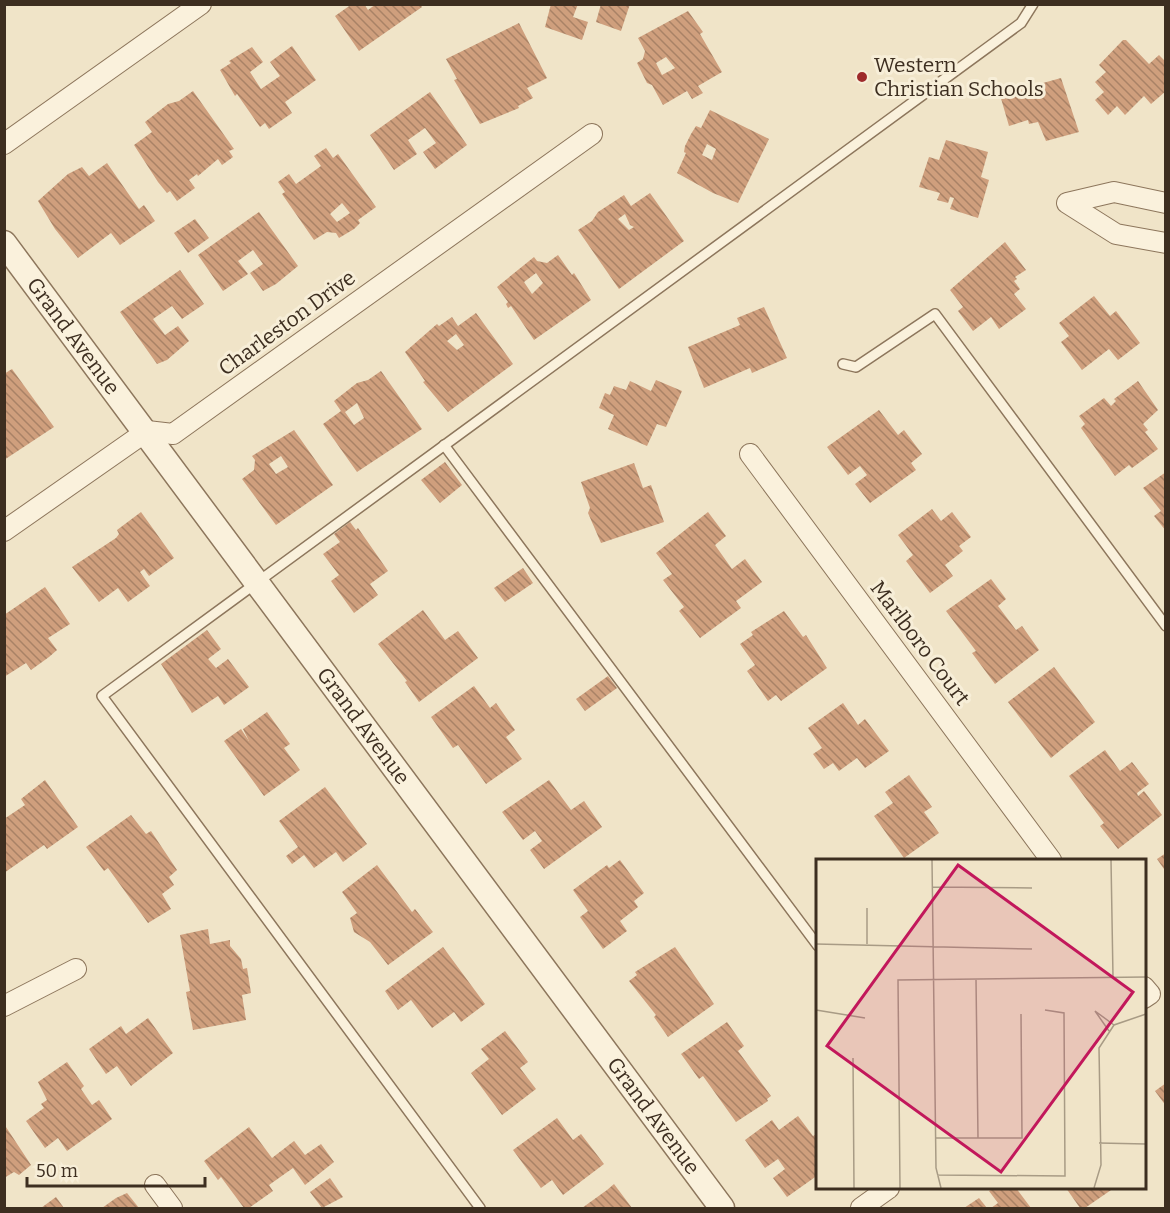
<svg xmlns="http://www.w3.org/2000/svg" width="1170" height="1213" viewBox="0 0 1170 1213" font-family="Bitter,serif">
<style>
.building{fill:url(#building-back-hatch);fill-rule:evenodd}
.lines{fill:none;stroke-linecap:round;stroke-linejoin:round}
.service-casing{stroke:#8d765c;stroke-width:12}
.minor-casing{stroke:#8d765c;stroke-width:22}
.tertiary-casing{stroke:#8d765c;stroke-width:27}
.service{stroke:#faf1dc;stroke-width:9}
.minor{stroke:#faf1dc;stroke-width:20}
.tertiary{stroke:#faf1dc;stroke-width:24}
.poi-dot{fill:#9e2a2b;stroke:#f7eed8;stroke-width:2}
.labels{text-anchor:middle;stroke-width:6;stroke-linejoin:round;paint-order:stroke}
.poi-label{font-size:21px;fill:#3d2e20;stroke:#f7eed8;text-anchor:start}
.street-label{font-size:21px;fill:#3d2e20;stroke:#f7eed8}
.inset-road{fill:none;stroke:#a89b85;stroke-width:1.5}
.view{fill:#c2185b;fill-opacity:0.15;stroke:#c2185b;stroke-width:3}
.inset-edge{fill:none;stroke:#3d2e20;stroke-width:3}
</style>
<defs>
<pattern id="building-back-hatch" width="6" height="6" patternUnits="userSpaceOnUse" patternTransform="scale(1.5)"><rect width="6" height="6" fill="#cf9f7d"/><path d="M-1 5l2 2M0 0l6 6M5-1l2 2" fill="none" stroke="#a98266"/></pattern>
</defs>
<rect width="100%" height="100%" fill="#f0e4c8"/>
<!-- building -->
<g class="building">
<polygon points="352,4 364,4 368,10 376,4 420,4 422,7 359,51 335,16"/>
<polygon points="551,4 578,4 573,17 588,22 582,40 545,27"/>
<polygon points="601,4 630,4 621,31 596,22"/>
<path d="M688,11l15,21 -3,2 22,38 -24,14 5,7 -11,6 -5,-8 -24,14 -11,-20 -5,-2 -10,-20 6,-4 2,-8 -7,-13zM666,57l9,11 -13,7 -6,-12z"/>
<polygon points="519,23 547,78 527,88 533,98 518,106 519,108 480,124 454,80 457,79 446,59"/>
<polygon points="1123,40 1126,40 1149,64 1159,55 1166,62 1166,91 1151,104 1144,96 1125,115 1117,106 1108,115 1095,100 1104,92 1095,82 1106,72 1099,65"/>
<polygon points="292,46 316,80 285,102 292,113 269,129 265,123 260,127 237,94 235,96 220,70 231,63 229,61 252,47 263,62 250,72 261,89 280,76 270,62"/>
<polygon points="1061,78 1079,132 1046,141 1038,122 1029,124 1028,120 1009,126 1000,95"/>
<polygon points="193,91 234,149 229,151 233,157 222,165 218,159 198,176 197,174 189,180 195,188 177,201 170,191 167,193 158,182 134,145 152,132 145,122 168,104 179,101"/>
<polygon points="430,92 467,145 435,169 423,152 436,143 425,128 408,140 417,154 394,170 370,135"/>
<path d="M710,110l59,29 -31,64 -25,-10 -36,-20 9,-20 -2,-1 1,-6 6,-12 5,-8 5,2zM707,144l9,5 -4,11 -10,-5z"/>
<polygon points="946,140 988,152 981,177 989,180 978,218 950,209 954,198 950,197 948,203 937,200 940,193 919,187 929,157 939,160"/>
<path d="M326,148l7,10 5,-4 38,53 -18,13 2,3 -6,6 -15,9 -3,-5 -9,-1 -13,8 -32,-46 3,-2 -7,-10 11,-8 7,10 25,-18 -7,-10zM342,203l8,10 -13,9 -7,-8z"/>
<polygon points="107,163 139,209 144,205 155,221 120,245 111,233 78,258 55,229 38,201 68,174 82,167 89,176"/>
<path d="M650,193l34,48 -65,48 -41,-59 14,-9 6,-9 26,-17 7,11zM625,214l5,11 4,2 -5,3 -11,-11z"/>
<polygon points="259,212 298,266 276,284 263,291 250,273 263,264 253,250 238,261 248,274 223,291 198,255"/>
<polygon points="195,219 209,238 188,253 174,233"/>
<polygon points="1005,242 1026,270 1015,277 1017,279 1014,281 1020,289 1014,294 1026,309 999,329 991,317 973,331 958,311 963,307 950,290"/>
<path d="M558,255l14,20 2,-2 17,27 -57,40 -23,-34 -3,2 -2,-4 2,-2 -11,-15 37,-30 3,4 10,2zM536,273l7,10 -11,11 -8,-12z"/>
<polygon points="180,270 204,304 182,319 172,306 153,319 165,335 178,326 189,341 167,360 157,364 120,312"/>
<polygon points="1094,296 1110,316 1116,311 1140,343 1118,360 1109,349 1082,370 1061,342 1069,336 1059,323"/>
<polygon points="764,307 787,358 752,373 750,368 704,388 688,347 740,325 737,318"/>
<path d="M476,313l37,51 -65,48 -25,-30 2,-1 -20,-29 32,-28 2,2 13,-9 6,9zM456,334l8,11 -7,5 -10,-9z"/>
<polygon points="12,369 54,427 4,460 4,374"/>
<path d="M381,371l41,58 -65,43 -34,-48 18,-13 -7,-10 23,-18 11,-3zM357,403l7,15 -10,7 -9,-13z"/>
<polygon points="656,380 682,391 666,427 657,424 647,446 608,429 614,415 599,408 605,393 610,395 614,386 626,390 630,381 651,391"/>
<polygon points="1138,381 1158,410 1143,424 1148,430 1145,432 1158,449 1132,468 1129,465 1115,476 1081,428 1085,424 1079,416 1104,398 1111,406 1116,401 1114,399"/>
<polygon points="879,410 898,435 904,430 922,454 911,463 916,470 870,503 855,484 867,475 860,466 848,475 827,447"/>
<path d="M294,430l39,55 -57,40 -34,-46 12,-9 1,-10 -3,-4zM281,456l7,11 -12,7 -7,-10z"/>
<polygon points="445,462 462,485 440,503 421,480"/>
<polygon points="634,463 643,488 651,485 664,522 601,543 588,513 590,508 581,482"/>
<polygon points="1166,472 1166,531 1154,516 1161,511 1143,488"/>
<polygon points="932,509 941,521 952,512 971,537 959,546 963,551 945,565 953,576 930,593 906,561 913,555 898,535"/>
<polygon points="141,512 174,558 149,576 144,569 140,572 150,586 128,602 118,588 99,602 72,567 116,538 119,534 117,530"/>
<polygon points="708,512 726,536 715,545 732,569 745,559 762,582 736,601 741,608 700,638 679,611 684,607 663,580 672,574 656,553"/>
<polygon points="350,522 356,530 358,528 388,571 370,584 378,595 354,613 331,581 339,575 323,554 340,542 334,534"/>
<polygon points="523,568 533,583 505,602 494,588"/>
<polygon points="991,579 1006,599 998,606 1016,630 1022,626 1039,650 995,684 972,653 976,651 946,611"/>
<polygon points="45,587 70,624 48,638 57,650 49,657 31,670 26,663 4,677 4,615"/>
<polygon points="423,610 445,640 458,631 478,658 419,702 405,682 407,681 378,644"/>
<polygon points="784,611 803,637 806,635 827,668 781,701 776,695 768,701 747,671 755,665 740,644 753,635 751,632"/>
<polygon points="207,630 221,649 208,659 216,668 228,659 249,687 224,705 218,696 192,713 161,664"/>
<polygon points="1054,667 1095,722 1051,758 1008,702"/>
<polygon points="608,676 617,688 585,711 576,699"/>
<polygon points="474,686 490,708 496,703 515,730 506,737 522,759 486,784 458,745 453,748 431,717"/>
<polygon points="843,703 858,725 865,719 889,751 865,768 857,758 839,771 833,763 824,769 813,754 822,748 808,728"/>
<polygon points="267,712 290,744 284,748 300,770 264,796 224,741 241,729 249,741 243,729"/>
<polygon points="1105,750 1120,771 1132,762 1149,784 1137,793 1138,796 1144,791 1162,815 1118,849 1100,826 1104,823 1069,776"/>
<polygon points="909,775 932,807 924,812 939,833 904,858 874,816 893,803 885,792"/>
<polygon points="45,780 78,827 47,849 44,845 4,873 4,819 25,805 21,799"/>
<polygon points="549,780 571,810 584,801 602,827 544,869 530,850 542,841 535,831 523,840 502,812"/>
<polygon points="325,787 367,844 343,862 336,852 314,868 304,855 292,864 286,856 298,847 279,821"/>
<polygon points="131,815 146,834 151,831 177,870 169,877 174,885 162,894 171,909 148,923 108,868 104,871 86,847"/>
<polygon points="1166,853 1166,872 1157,859"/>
<polygon points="620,860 644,893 634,901 638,907 620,921 627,931 603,949 580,917 588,911 573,890 607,865 609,868"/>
<polygon points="377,865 412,912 415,909 433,932 388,965 370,942 354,932 350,918 357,913 342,892"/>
<polygon points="208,929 210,944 230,940 230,946 241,959 243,969 247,968 251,993 242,995 246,1020 193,1030 186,992 190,991 180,935"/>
<polygon points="443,947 485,1004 461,1022 454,1012 432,1028 411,1000 398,1010 385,991"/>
<polygon points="675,947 714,1004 668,1037 654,1017 656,1015 629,981 637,975 635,972"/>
<polygon points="148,1018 173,1053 131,1086 117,1066 106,1074 89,1049 121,1026 126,1034"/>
<polygon points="727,1022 744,1046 738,1051 771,1096 767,1099 768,1101 736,1122 703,1076 699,1079 681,1054"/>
<polygon points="505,1031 528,1062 520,1068 536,1089 502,1115 471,1073 489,1059 481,1049"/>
<polygon points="67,1062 84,1086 81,1089 92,1105 99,1100 112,1119 67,1151 58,1138 45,1148 26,1121 44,1108 41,1104 47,1100 38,1082"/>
<polygon points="1166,1083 1166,1106 1155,1091"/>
<polygon points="798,1116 813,1136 818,1133 818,1175 787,1197 773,1178 785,1169 778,1159 765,1168 745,1140 772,1120 779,1130"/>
<polygon points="557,1118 573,1140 581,1134 604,1164 563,1195 552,1180 541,1188 513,1150"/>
<polygon points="4,1124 31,1165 19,1175 14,1172 4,1178"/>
<polygon points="249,1127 272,1158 294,1141 305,1155 321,1144 334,1162 305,1185 293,1168 269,1185 273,1191 249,1208 244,1208 221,1177 218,1180 204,1161"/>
<polygon points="330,1178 343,1197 322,1208 310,1192"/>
<polygon points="614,1184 632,1208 582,1208 607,1190"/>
<polygon points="994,1188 1016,1188 1031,1208 991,1208 998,1203 989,1191"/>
<polygon points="1066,1188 1114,1188 1085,1208 1080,1208"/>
<polygon points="127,1193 139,1208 102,1208 116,1198"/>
<polygon points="56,1197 64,1208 41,1208"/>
<polygon points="979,1198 987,1208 964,1208"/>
</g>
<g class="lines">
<!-- service casing -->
<g class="service-casing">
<g id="service">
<polyline points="843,364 856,367 935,314 1166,626"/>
<polyline points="444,445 818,946"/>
<polyline points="480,1208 102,696 1021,23 1033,4"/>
</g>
</g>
<!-- minor casing -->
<g class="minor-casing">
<g id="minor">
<polyline points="4,144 201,4"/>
<polyline points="1166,203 1114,192 1067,203 1116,234 1166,243"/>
<polyline points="750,454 1051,860"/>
<polyline points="4,531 147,431 173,434 592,134"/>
<polyline points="1144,987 1150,994 1144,998"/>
<polyline points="4,1006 76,969"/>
<polyline points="155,1185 172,1208"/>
<polyline points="861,1208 889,1188"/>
</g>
</g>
<!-- tertiary casing -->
<g class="tertiary-casing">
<g id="tertiary">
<path id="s1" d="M4,243l718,965"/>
</g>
</g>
<!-- service -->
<use href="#service" class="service"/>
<!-- minor -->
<use href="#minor" class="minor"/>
<!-- tertiary -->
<use href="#tertiary" class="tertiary"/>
</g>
<!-- markers -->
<circle class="poi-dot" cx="862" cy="77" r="6"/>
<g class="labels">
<!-- poi labels -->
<g class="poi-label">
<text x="874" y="72">Western<tspan x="874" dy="24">Christian Schools</tspan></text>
</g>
<!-- street labels -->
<g class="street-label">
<text transform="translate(287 323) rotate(-36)" y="7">Charleston Drive</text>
<text dy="7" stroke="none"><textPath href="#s1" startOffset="116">Grand Avenue</textPath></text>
<text transform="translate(920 643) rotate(53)" y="7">Marlboro Court</text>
<text dy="7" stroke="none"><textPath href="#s1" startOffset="602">Grand Avenue</textPath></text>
<text dy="7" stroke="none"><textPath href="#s1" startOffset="1088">Grand Avenue</textPath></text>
</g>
</g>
<!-- overview -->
<g transform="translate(816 859)">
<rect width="330" height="330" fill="#f0e4c8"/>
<path class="inset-road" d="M116,1l4,308 5,20M295,1l2,117M116,28l100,1M51,49v36M0,85l216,5M160,120l2,159M0,151l49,8M293,172l-14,-20 19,14M37,199l1,130M119,279h87l-1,-124M283,284l47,1M121,316l128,1 -1,-163 -19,-3M84,329l-2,-208 248,-3M278,329l7,-23 -2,-117 15,-23 32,-11"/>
<path class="view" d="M142,6l175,127 -132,180 -174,-126z"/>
<rect width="330" height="330" class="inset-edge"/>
</g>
<!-- border -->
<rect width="1170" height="1213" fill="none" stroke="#3d2e20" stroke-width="12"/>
<!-- scale -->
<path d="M27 1177v9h178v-9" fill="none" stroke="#3d2e20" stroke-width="3"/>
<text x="36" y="1177" font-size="18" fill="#3d2e20" stroke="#f7eed8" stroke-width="4.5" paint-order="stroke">50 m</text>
</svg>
